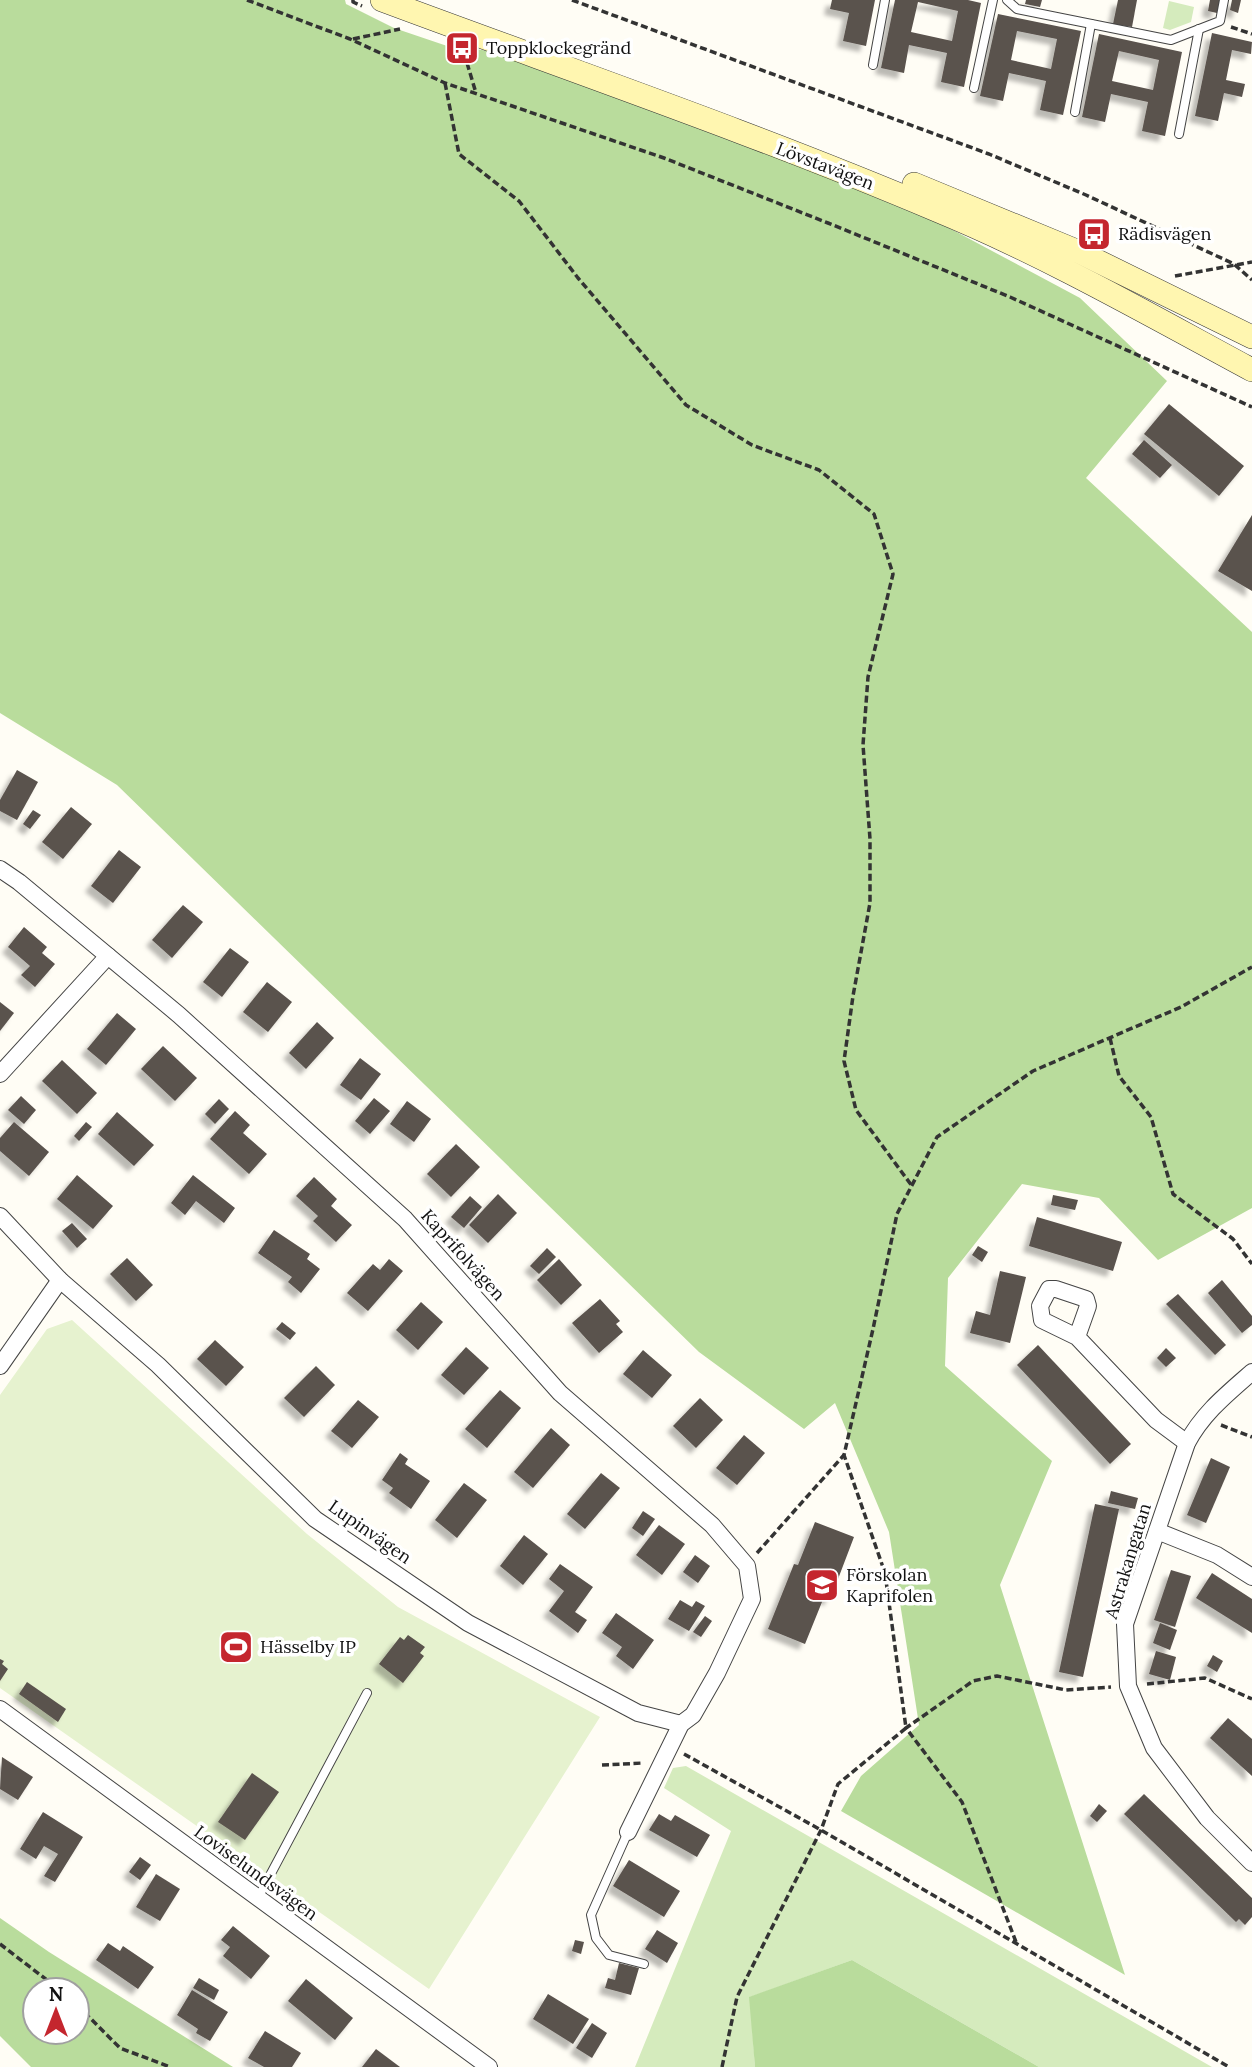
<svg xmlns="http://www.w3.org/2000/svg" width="1252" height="2067" viewBox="0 0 1252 2067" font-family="Lora,serif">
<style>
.green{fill:#d5ebbd}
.forest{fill:#b9dc9c;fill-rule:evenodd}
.pitch{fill:#e6f2cf}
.building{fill:#5a524d;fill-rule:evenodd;filter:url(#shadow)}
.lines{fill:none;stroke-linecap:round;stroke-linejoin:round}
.lane-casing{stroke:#444;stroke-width:10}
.street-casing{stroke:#444;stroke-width:18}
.secondary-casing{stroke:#333;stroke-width:24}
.path{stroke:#333;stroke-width:3.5;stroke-dasharray:7 3.5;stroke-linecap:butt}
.lane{stroke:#fff;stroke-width:8}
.street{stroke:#fff;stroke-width:16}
.secondary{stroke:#fff6b0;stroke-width:23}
.labels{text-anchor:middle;stroke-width:7;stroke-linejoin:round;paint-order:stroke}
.poi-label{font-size:18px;fill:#111;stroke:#fff;text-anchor:start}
.street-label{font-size:18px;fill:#111;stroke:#fff}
</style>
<defs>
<filter id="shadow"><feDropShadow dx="-6" dy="6" stdDeviation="2" flood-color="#0004"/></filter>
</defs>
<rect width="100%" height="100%" fill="#fffdf5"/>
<!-- green -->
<g class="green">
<polygon points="1169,1 1194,7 1191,22 1170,30 1163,28"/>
<polygon points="686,1766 1212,2067 1039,2067 852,1960 750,1997 755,2067 635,2067 731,1831 664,1788 673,1768"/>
</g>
<!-- forest -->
<g class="forest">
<polygon points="0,0 345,0 346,4 394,28 456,49 469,48 495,52 742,141 936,221 1080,298 1167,381 1086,478 1252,632 1252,1208 1158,1260 1099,1198 1022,1184 948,1278 945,1366 1052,1461 1000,1585 1125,1975 841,1811 861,1776 919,1725 889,1532 835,1403 804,1429 699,1352 117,785 0,713"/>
<path d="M0,1918l49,34 184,115h-202l-31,-31zM35,1990h42v42h-42z"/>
<polygon points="852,1960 1039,2067 755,2067 749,1997"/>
</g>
<!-- pitch -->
<polygon class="pitch" points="72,1320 307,1534 398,1607 600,1717 429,1989 0,1688 0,1395 47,1329"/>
<!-- building -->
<g class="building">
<polygon points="832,0 875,0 866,46 843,41 849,13 830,9"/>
<path d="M895,0h73l13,3 -17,84 -23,-5 6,-29 -38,-8 -5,28 -23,-5zM918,2l40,9 -6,30 -41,-9z"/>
<polygon points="1026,0 1042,0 1040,7 1025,4"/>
<polygon points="1118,0 1137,0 1132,27 1113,24"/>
<polygon points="1210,0 1220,0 1217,13 1208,11"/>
<polygon points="1232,0 1241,0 1238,13 1230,10"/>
<path d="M998,14l83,17 -18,84 -23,-5 6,-29 -37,-8 -6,28 -23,-5zM1017,31l40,8 -6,30 -40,-9z"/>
<polygon points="1212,33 1252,42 1251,54 1232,50 1226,80 1245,84 1242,97 1224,93 1218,121 1195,116"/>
<path d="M1099,34l83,18 -17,84 -23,-5 6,-29 -37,-8 -6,28 -23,-5zM1119,51l40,9 -6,30 -41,-9z"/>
<polygon points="1169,404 1244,466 1219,496 1144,434"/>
<polygon points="1144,440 1172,465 1160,478 1132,454"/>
<polygon points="1252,515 1252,591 1218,571"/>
<polygon points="17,770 38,782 17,820 0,811 0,800"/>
<polygon points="71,807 92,824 63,859 42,842"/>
<polygon points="33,810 41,815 30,829 23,824"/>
<polygon points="119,850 141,867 113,903 91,886"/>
<polygon points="183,905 203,922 172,958 152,940"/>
<polygon points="24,927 47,947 42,953 55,964 35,987 21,975 30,966 8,947"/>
<polygon points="230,948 249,962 222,997 203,982"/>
<polygon points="267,982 292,1002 268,1032 243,1012"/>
<polygon points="0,1002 14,1013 0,1031"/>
<polygon points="117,1013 136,1029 106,1065 87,1049"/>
<polygon points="317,1022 334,1038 306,1069 289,1053"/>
<polygon points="163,1046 197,1078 175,1101 141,1069"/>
<polygon points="360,1058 381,1074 361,1100 340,1085"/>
<polygon points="62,1060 97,1093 77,1114 42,1081"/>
<polygon points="21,1096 36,1110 24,1124 8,1110"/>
<polygon points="374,1098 390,1111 370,1134 355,1121"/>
<polygon points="219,1099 229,1109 215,1124 205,1114"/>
<polygon points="407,1101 431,1119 414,1142 390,1124"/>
<polygon points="235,1111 250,1125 243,1133 267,1154 249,1174 210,1139"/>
<polygon points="117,1112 154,1145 134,1166 98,1134"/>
<polygon points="14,1122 49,1152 29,1176 0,1151 0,1138"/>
<polygon points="86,1122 92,1127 79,1141 74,1136"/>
<polygon points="456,1144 480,1167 451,1197 427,1174"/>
<polygon points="77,1175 113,1206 93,1229 57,1199"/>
<polygon points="193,1175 235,1208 224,1223 196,1201 185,1215 171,1203"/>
<polygon points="314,1177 337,1199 331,1206 352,1225 336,1242 313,1221 318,1216 296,1196"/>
<polygon points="498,1194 517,1213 488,1243 469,1225"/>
<polygon points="1053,1195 1078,1200 1075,1210 1051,1205"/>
<polygon points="470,1196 482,1207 464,1228 451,1217"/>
<polygon points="1037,1217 1122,1242 1113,1271 1029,1246"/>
<polygon points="72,1223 87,1239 77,1248 62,1231"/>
<polygon points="274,1230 310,1254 307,1259 320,1269 301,1293 288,1282 292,1277 258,1253"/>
<polygon points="978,1246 988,1252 982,1262 972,1255"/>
<polygon points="547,1248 556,1257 539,1274 530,1266"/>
<polygon points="127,1258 153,1285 136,1301 110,1274"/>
<polygon points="389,1259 403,1271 368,1311 347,1293 373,1264 380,1270"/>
<polygon points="559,1259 582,1285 561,1305 537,1280"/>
<polygon points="1000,1271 1026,1277 1010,1343 970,1333 976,1311 990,1315"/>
<polygon points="1222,1280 1252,1316 1252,1325 1242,1333 1208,1293"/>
<polygon points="1178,1294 1226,1345 1215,1355 1166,1304"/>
<polygon points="600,1299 620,1321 616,1324 623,1332 599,1353 572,1323"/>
<polygon points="421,1302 443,1322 418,1350 396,1330"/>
<polygon points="282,1322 296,1333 290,1340 276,1329"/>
<polygon points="215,1340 244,1367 226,1386 197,1359"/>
<polygon points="1038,1345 1131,1444 1110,1464 1017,1365"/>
<polygon points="466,1347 489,1368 464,1395 441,1375"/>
<polygon points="1166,1348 1176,1358 1166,1367 1157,1358"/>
<polygon points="643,1350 672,1375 652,1398 623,1374"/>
<polygon points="316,1366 335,1385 304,1417 284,1398"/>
<polygon points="500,1390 521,1408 487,1448 465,1429"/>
<polygon points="700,1398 723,1420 696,1448 673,1426"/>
<polygon points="358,1400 379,1417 352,1448 331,1431"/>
<polygon points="551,1428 570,1445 533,1488 514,1472"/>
<polygon points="744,1435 765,1453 737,1485 716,1468"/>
<polygon points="400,1453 408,1459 405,1464 430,1481 411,1509 389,1493 393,1488 382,1480"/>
<polygon points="1211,1458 1230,1467 1206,1523 1187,1515"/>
<polygon points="601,1473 620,1488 585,1529 567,1514"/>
<polygon points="464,1483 487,1500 457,1538 435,1520"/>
<polygon points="1111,1491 1138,1498 1135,1509 1108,1503"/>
<polygon points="1095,1504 1119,1509 1083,1677 1059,1672"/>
<polygon points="643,1511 655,1519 643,1536 632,1528"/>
<polygon points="815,1522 854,1537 830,1600 824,1597 805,1644 768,1629 794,1564 798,1565"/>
<polygon points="659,1525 685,1544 662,1575 636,1555"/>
<polygon points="524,1535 548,1554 523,1585 500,1566"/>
<polygon points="695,1555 710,1566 698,1583 683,1572"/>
<polygon points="560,1564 593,1587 575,1612 587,1620 578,1633 549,1611 564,1591 549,1579"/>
<polygon points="1171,1570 1191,1576 1175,1627 1154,1620"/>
<polygon points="1212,1573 1252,1599 1252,1633 1196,1598"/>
<polygon points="680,1600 692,1607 696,1601 705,1606 689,1631 668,1619"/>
<polygon points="616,1613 654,1640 633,1669 616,1656 622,1647 602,1633"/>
<polygon points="705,1616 712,1621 701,1637 693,1632"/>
<polygon points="1160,1623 1177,1630 1170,1650 1153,1643"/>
<polygon points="408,1635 425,1647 420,1653 424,1656 403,1683 379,1664 400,1637 404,1640"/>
<polygon points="1156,1651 1176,1657 1170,1680 1149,1674"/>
<polygon points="1213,1655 1223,1661 1217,1672 1207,1666"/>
<polygon points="0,1659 4,1661 2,1664 8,1669 0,1681"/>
<polygon points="27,1682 66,1709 58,1722 19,1694"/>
<polygon points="1228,1718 1252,1739 1252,1776 1210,1738"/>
<polygon points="2,1757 33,1777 18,1800 0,1789"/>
<polygon points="252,1773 279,1792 245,1840 218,1822"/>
<polygon points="1144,1794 1252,1898 1252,1917 1245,1925 1239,1919 1236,1922 1124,1814"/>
<polygon points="1099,1804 1107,1811 1097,1822 1090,1816"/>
<polygon points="43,1812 83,1837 55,1882 44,1876 58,1854 44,1846 36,1859 20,1849"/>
<polygon points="659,1814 671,1821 675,1815 710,1835 697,1857 649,1830"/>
<polygon points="140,1857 151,1865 140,1880 129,1872"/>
<polygon points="629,1860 680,1891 664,1917 613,1886"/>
<polygon points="156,1874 180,1889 160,1921 136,1907"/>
<polygon points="233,1926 270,1956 251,1979 223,1956 230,1947 221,1940"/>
<polygon points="657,1930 678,1943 667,1963 645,1949"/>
<polygon points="575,1940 584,1942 581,1954 572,1951"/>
<polygon points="108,1943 120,1951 123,1946 154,1967 138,1989 96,1960"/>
<polygon points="619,1963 639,1968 631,1995 605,1988 608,1978 615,1980"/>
<polygon points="199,1978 219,1990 214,2000 193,1988"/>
<polygon points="306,1979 353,2018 335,2040 288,2001"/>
<polygon points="192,1990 228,2012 210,2041 196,2033 198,2029 177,2015"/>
<polygon points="548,1994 589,2019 573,2044 533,2019"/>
<polygon points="592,2023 607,2033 592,2058 576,2048"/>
<polygon points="265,2031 301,2053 292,2067 264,2067 248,2058"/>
<polygon points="376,2049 400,2067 362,2067"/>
</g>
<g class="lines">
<!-- lane casing -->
<g class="lane-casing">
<g id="lane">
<polyline points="1007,0 1017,9 1171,40 1220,21 1224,0"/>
<polyline points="873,65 885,0"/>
<polyline points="974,88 993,0"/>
<polyline points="1075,112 1091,24"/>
<polyline points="1179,134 1199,29"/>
<polyline points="628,1832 591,1915 596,1938 609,1955 644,1964"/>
<polyline points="258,1898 367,1693"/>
</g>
</g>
<!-- street casing -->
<g class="street-casing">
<g id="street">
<polyline points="0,869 19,882 179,1015 405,1219 560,1393 712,1525 747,1566 752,1599 717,1673 693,1715 681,1724 628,1832"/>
<polyline points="0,1074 108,956"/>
<polyline points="0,1216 60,1280 158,1365 315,1519 468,1623 638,1713 681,1724"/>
<polyline points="1077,1337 1088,1306 1086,1299 1056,1289 1049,1289 1040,1306 1042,1320 1077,1337 1156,1420 1187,1443"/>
<polyline points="0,1366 60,1280"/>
<path d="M1252,1372c-25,22 -49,41 -65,71l-62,181 3,62 26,62 53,70 45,45"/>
<polyline points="1157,1531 1217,1555 1252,1577"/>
<polyline points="0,1709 489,2067"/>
</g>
</g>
<!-- secondary casing -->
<g class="secondary-casing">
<g id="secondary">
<path d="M382,0c185,69 372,133 554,210 109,45 212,104 316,160"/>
<polyline points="914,184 1079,252 1252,337"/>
</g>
</g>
<!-- path -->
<g class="path">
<polyline points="247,0 350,39 445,83 664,158 828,223 1010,297 1252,407"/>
<polyline points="353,0 353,2 362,6"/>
<polyline points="572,0 989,154 1086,195 1234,264 1252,280"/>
<polyline points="1231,27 1252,34"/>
<polyline points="353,39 400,29"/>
<polyline points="464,53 476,93"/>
<polyline points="445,83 459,154 519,201 578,278 686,405 752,445 819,470 874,514 893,574 868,677 863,745 870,839 870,903 853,996 844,1061 856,1110 912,1186"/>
<polyline points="1175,276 1252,262"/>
<polyline points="1110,1038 1119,1076 1151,1117 1173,1194 1233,1239 1252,1264"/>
<polyline points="1221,1425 1252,1437"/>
<polyline points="757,1553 844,1455"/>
<polyline points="1147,1684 1205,1678 1252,1699"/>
<polyline points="684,1754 821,1830 1229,2067"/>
<polyline points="602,1765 643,1763"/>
<polyline points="1016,1942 962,1802 906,1728 973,1681 997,1676 1066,1690 1111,1687"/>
<polyline points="0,1944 60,1990"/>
<polyline points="77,2005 120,2048 170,2067"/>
<polyline points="722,2067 737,1997 821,1830 838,1784 906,1728 885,1573 844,1455 873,1329 897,1214 937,1137 1033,1071 1181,1007 1252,967"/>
</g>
<!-- lane -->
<use href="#lane" class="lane"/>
<!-- street -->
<use href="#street" class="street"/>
<!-- secondary -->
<use href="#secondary" class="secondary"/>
</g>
<!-- icons -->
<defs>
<g id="bus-square" transform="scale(1.75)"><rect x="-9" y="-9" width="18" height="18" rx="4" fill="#c4262e" stroke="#fff"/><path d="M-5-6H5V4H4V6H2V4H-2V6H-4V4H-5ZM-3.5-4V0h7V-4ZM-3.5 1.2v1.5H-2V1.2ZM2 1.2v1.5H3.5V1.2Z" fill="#fff"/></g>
<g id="school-square" transform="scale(1.75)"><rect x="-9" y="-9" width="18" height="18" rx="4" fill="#c4262e" stroke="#fff"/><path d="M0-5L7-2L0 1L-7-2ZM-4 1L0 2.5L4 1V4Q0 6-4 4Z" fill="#fff"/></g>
<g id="stadium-square" transform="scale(1.75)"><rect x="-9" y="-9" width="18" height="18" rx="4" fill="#c4262e" stroke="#fff"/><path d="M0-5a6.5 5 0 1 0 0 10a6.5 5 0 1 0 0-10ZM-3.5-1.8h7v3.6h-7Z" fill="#fff"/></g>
</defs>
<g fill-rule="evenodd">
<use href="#bus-square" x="462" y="48"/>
<use href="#bus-square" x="1094" y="234"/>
<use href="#school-square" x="822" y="1585"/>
<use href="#stadium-square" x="236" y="1647"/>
</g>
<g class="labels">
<!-- poi labels -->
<g class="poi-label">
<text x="486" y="54">Toppklockegränd</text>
<text x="1118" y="240">Rädisvägen</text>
<text x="846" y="1581">Förskolan<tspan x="846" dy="21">Kaprifolen</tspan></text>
<text x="260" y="1653">Hässelby IP</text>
</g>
<!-- street labels -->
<g class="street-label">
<text transform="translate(825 166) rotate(21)" y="6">Lövstavägen</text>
<text transform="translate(463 1255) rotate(48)" y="6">Kaprifolvägen</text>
<text transform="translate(370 1532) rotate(35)" y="6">Lupinvägen</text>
<text transform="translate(1128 1561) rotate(-73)" y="6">Astrakangatan</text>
<text transform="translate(256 1873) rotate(36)" y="6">Loviselundsvägen</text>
</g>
</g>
<!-- north arrow -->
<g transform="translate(56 2011)"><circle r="33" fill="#ffffff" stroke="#a0a0a0" stroke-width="2"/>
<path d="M0-5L12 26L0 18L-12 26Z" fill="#c4262e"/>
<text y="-10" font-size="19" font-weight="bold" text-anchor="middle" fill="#111111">N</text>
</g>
</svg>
